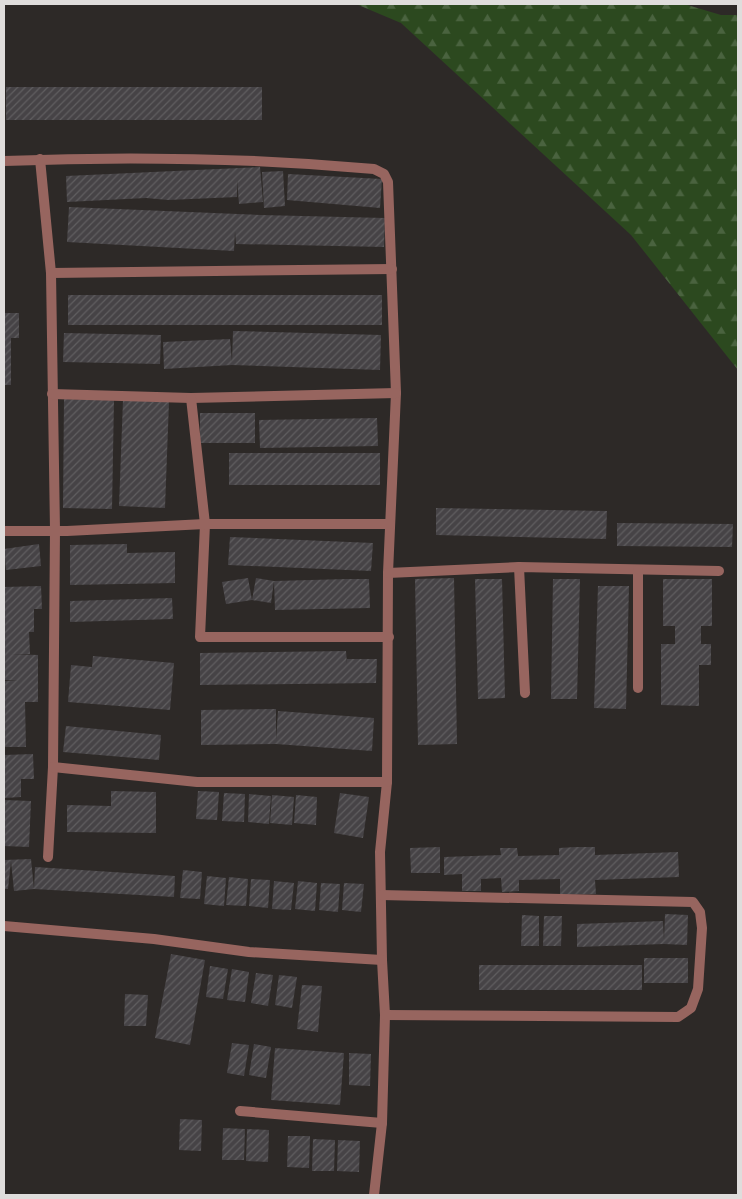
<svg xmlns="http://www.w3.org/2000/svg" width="742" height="1199" viewBox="0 0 742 1199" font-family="Ubuntu,sans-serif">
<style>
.forest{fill:url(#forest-firs)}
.building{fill:url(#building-hatch)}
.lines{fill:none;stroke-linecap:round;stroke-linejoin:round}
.minor{stroke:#97655f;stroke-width:10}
</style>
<defs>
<pattern id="forest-firs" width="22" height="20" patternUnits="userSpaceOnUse" patternTransform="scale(1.25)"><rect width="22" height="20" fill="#2c491f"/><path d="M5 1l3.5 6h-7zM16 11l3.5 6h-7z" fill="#4a633f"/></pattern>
<pattern id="building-hatch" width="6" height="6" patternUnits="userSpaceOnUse" patternTransform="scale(1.25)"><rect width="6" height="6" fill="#464346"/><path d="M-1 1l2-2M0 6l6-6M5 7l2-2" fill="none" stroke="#605e60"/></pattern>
</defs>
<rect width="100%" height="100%" fill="#2d2927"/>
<!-- forest -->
<polygon class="forest" points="356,4 684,4 721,15 738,15 738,370 631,235 401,23"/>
<!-- building -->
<g class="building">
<rect x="6" y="87" width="256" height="33"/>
<polygon points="260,167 263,202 239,204 237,180 237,197 168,200 146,198 67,202 66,176"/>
<polygon points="283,171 285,206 264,208 262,172"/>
<polygon points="288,174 382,179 380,208 287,200"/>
<polygon points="69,207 261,215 385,218 384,247 236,244 235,231 234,251 67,242"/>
<rect x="68" y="295" width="314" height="30"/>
<polygon points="4,313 19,313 19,338 11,338 11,385 4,385"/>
<polygon points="233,331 381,335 380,370 232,365 164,369 163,342 230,339 232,362"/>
<polygon points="64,333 161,335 160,364 63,362"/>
<polygon points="64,399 114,400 112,509 63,508"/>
<polygon points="123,400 169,402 165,508 119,506"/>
<rect x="200" y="413" width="55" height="30"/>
<polygon points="377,418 378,446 260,448 259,420"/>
<rect x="229" y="453" width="151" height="32"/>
<polygon points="436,508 607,511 606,539 436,535"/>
<polygon points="617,523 733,524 732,547 617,546"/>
<polygon points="230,537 373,543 371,571 228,565"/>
<polygon points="39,544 41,566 6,570 4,549"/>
<polygon points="127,544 127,553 175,552 175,583 70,585 70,545"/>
<polygon points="248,578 252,600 226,604 222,582"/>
<polygon points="256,578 274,581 271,603 252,600"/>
<polygon points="454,578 457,744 418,745 415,579"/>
<polygon points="347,579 369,579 370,608 275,610 274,581"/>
<polygon points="475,579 502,579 505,698 478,699"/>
<polygon points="553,579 580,579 577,699 551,699"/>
<polygon points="663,579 712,579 712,626 701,626 701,644 711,644 711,665 699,665 699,706 661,705 661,644 675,644 675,626 663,626"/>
<polygon points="41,586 42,609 34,609 34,632 29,632 30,654 11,654 38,655 38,702 25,702 26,747 4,747 4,681 18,680 4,680 4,587"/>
<polygon points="598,586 629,586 626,709 594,708"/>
<polygon points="172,598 173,619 70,622 70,601"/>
<polygon points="346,651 347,664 347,659 377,659 376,683 200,685 200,653"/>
<polygon points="93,656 174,663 170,710 68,702 71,665 92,667"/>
<polygon points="276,709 276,740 278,711 374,718 372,751 276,744 201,745 201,710"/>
<polygon points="66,726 161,735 159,760 63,752"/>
<polygon points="33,754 34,779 21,779 21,797 4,798 4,755"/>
<polygon points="111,791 156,792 156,833 67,832 67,805 111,806"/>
<polygon points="198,791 219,792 217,820 196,819"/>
<polygon points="224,793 245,794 244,822 222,821"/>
<polygon points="340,793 369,797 363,838 334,833"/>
<polygon points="249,794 271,796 269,824 248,822"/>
<polygon points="272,795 294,797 292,825 270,823"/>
<polygon points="296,795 317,797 316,825 294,823"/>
<polygon points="4,800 31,801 29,847 4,846"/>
<polygon points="440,847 440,873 411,873 410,848"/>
<polygon points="576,847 595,847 595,855 678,852 679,877 595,880 596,894 560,895 560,879 519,880 519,891 502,892 501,878 481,879 481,891 462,891 462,874 444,875 444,857 501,855 500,848 517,848 518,856 559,855 559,848"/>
<polygon points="31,859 34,889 35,867 175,876 174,897 34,889 14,891 11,861 8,889 4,889 4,860"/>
<polygon points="183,870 202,872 200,899 180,898"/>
<polygon points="207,876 226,878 224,906 204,904"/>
<polygon points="229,877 248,879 246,906 226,905"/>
<polygon points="251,879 270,880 268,908 249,906"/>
<polygon points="274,881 294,883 291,910 272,909"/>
<polygon points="298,881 317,883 315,911 295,909"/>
<polygon points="321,883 340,884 338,912 319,910"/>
<polygon points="344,883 364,884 361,912 342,910"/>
<polygon points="665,914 688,915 687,945 664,944 577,947 577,924 663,921 664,940"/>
<polygon points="522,915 539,916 539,946 521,946"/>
<polygon points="544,916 562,916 561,946 543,946"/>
<polygon points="171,954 205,960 190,1045 155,1038"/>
<rect x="644" y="958" width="44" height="25"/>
<rect x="479" y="965" width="163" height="25"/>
<polygon points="210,966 228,969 223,999 206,997"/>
<polygon points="232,969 249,972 245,1002 227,1000"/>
<polygon points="256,973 273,975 268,1006 251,1003"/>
<polygon points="279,975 297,977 292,1008 275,1005"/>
<polygon points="302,985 322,986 318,1032 297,1029"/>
<polygon points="125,994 148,995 146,1026 124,1026"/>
<polygon points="232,1043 249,1045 244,1076 227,1073"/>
<polygon points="254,1044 271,1047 266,1078 249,1075"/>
<polygon points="275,1048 344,1053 340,1105 271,1100"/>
<polygon points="349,1053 371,1054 370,1086 349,1085"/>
<polygon points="180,1119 202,1120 201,1151 179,1150"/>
<polygon points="223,1128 245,1129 244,1160 222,1160"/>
<polygon points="247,1129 269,1130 268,1162 246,1161"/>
<polygon points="288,1136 310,1136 309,1168 287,1167"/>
<polygon points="313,1139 335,1140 334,1171 312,1171"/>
<polygon points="338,1140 360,1141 359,1172 337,1171"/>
</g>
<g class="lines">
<!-- minor -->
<g class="minor">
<polyline points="40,159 51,273 55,530 53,767 48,857"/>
<path d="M4,161c123,-5 248,-3 370,8l10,5 4,8 8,211 -8,180 -1,209 -7,70 2,108 3,55 -3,108 -8,72"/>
<polyline points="51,273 392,269"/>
<polyline points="52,394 191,398 396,393"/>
<polyline points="191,398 205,524 200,637 389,637"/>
<polyline points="4,531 67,531 205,524 390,524"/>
<polyline points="519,567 525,693"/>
<polyline points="388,573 519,567 719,571"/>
<polyline points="638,688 638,570"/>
<polyline points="53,767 197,782 387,782"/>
<polyline points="381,895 693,902 700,912 702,928 698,989 691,1008 678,1017 385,1015"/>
<polyline points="4,926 154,939 249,952 382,960"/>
<polyline points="240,1111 382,1123"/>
</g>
</g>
<!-- border -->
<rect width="742" height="1199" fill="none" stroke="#dfdddc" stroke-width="10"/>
</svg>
